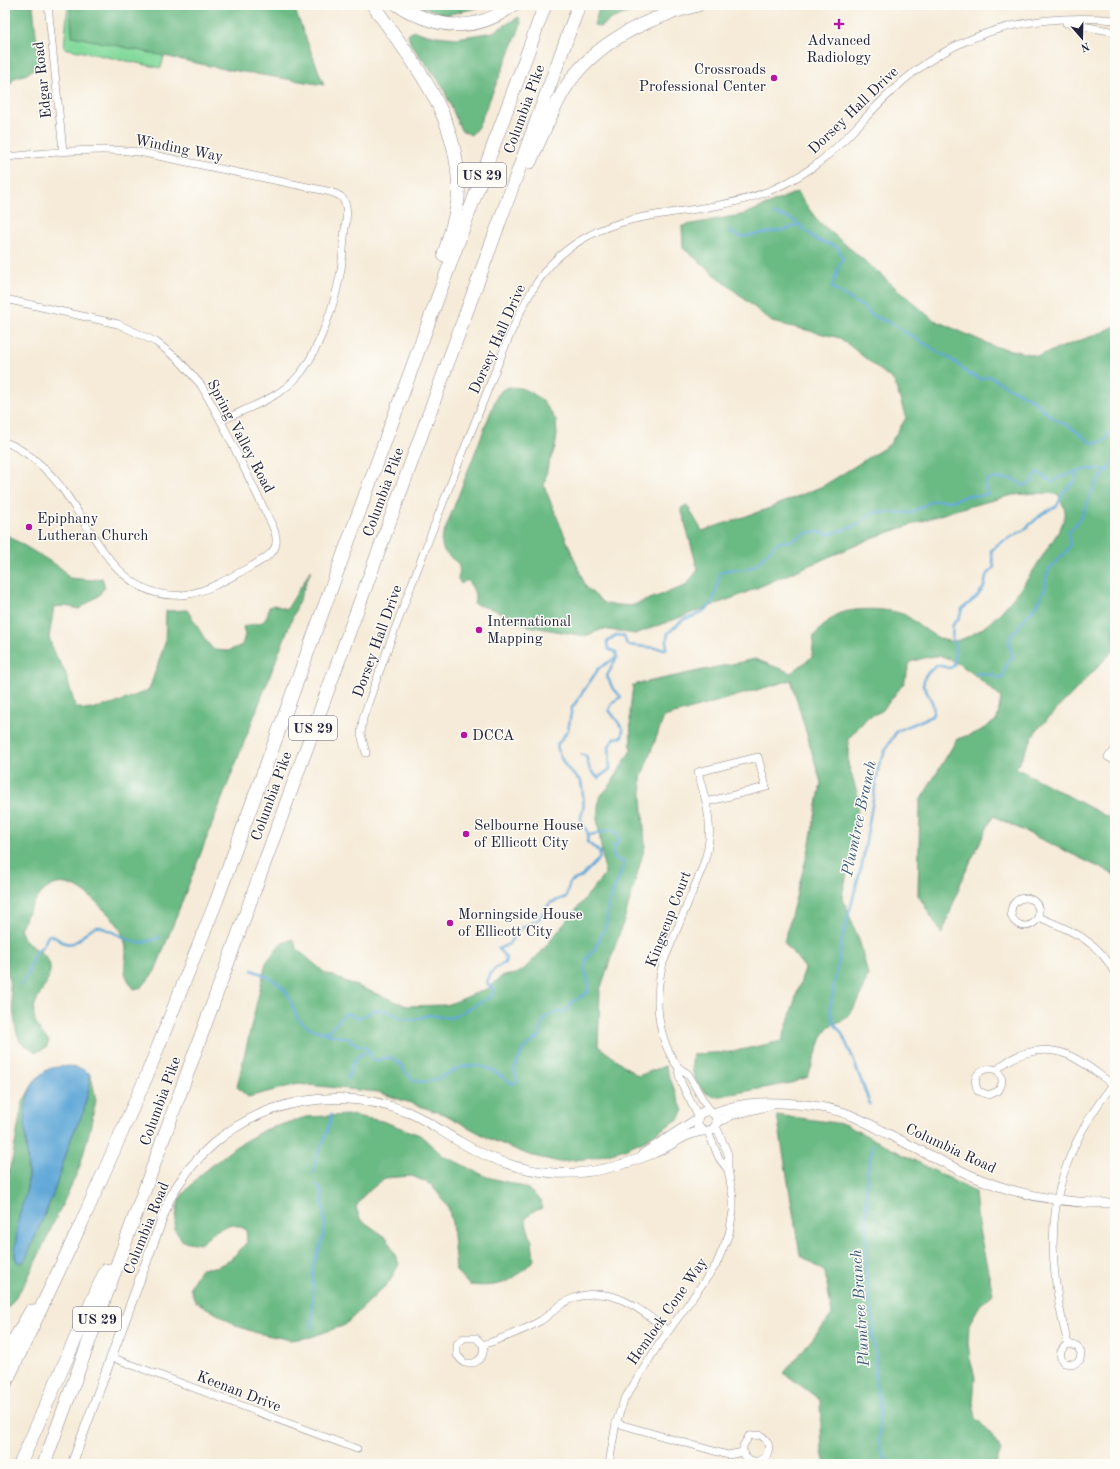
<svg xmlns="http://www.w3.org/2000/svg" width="1120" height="1469" viewBox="0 0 1120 1469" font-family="'Old Standard TT',serif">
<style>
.green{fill:#84da9c;stroke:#537e6c}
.forest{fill:#6bba84;stroke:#466e60}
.water{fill:#62a9d8;stroke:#42668a}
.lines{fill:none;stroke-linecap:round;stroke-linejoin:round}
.stream{stroke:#62a9d8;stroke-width:2.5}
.minor-casing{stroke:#8c868a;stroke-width:8}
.tertiary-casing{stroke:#8c868a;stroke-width:10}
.motorway-casing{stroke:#8c868a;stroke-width:14}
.minor{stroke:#fff;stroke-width:7}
.tertiary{stroke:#fff;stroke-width:9}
.motorway{stroke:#fff;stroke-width:13}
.poi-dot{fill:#b5179e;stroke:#fdfcf7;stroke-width:1.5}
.labels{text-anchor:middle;stroke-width:3;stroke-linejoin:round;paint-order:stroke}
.shield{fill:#fdfcf7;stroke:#646373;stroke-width:1}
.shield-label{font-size:14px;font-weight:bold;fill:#22223b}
.poi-label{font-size:15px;fill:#22223b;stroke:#fdfcf7;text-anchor:start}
.street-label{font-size:15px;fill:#22223b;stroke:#fdfcf7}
.water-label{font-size:16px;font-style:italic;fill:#3c587a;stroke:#fdfcf7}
</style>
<rect width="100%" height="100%" fill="#fdfcf7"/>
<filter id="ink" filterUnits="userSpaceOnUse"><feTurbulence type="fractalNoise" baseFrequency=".025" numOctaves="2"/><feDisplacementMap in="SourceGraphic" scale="8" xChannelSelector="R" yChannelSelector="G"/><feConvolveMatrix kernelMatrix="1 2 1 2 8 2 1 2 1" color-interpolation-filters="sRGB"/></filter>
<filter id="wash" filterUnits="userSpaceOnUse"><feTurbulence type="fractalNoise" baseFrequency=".012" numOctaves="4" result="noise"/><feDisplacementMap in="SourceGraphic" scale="16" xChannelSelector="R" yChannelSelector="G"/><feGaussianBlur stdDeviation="0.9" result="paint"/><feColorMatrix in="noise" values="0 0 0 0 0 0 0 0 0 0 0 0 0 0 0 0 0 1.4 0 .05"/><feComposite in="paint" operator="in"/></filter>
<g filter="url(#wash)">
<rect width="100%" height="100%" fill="#f6ebd8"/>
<!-- green -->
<polygon class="green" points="68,5 177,5 161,68 64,48"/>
<!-- forest -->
<g class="forest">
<polygon points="5,5 33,5 39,65 27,74 14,78 5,93 8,101 5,101 5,72 10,68 5,52"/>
<polygon points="70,5 293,5 324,85 219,68 72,36"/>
<polygon points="417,5 489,5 446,15"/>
<polygon points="600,5 650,5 611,19 600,27 594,25"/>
<polygon points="519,17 521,23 519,30 478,127 471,135 461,130 442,85 410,43 408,34 415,31 427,35 457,38 493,32"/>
<path d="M797,192l20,28 115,99 61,27 45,10 65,-24 12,-6v323l-79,82 -20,37 99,53v54l-122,-59 -30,61 -21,57 -24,-39 2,-94 37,-62 21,-7 19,-12 4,-22c-15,-14 -35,-32 -54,-40 -11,-5 -26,1 -37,4l-6,21 -22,28 -14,6 -20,22v25l11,34 -6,49 -11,49 18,47 8,32 -9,25 -14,19 -17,8 -6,10 -14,40 -17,6 -76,14c-18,-5 -26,-25 -22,-43l38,-2 51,-11 23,-73 -21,-26 25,-94 12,-65 -30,-103 -127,37 -23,61 4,68 -19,68 -26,76 -2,56 40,30 27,-10 18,45 -3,7 -35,22 -23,10 -30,8 -33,4 -30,-7 -39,-16 -44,-24 -68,-23 -80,-8 -50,13 -11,-10 29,-124 14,-19 13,-5 4,10 28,24 82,33 40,-1 42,-17 13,-12 13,-2 8,-4 19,-19 63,-77 -8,-56 2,-20 12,-14 20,-34 -1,-39 3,-26 122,-26 36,14 21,-16 2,-22c7,-6 14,-15 22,-20 14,-8 55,-7 69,0 13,7 33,29 50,26 39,-8 72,-60 92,-92 7,-11 18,-24 18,-38 -1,-5 -5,-12 -7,-17l-22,-1 -23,2 -58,15 -80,27 -137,59 -103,38 -32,-5 -18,7 -58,-10 -32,-16 -21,-6c3,-10 -1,-16 -7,-24l-6,4 -3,-5c6,-20 -8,-17 -15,-30 -1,-2 -1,-7 -2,-9l56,-144 5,-6 7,-3 12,1 11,5 11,8 13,19 1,15 -2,13 -7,17 -4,21 42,101 19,17 26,2 54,-20 13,-16 -17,-62 6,-3 15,26 65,-22 56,-23 66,-41 17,-27 -12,-37 -54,-43 -68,-16 -89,-74 -1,-22 63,-12z"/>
<path d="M5,534l56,34 8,10 23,2 10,-2 3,9 -7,9 -19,13 -14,-3 -11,1 -5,30 4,14 12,20 10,35 10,4 29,-6 35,-14 16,-47 1,-32 21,-1c10,14 15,28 27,40l14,1 14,-6 3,-10 -2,-8c16,-6 23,1 26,-20l5,-2 13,4 24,-39 -156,401 -13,16 -8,2c-14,-19 -8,-20 -8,-40 0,-6 -4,-15 -6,-20 -5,-10 -17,-20 -25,-28 -39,-36 -57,-11 -75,28 2,4 3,10 7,13 8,8 21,11 23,24 2,23 -28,36 -11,63 2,5 7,8 10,12l-3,7 -10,4 -16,-10 -4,-13 -11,-76z"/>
<polygon points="89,1073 92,1080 96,1100 89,1133 79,1169 26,1282 5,1312 5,1184 13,1156 22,1104 35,1080 29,1095 25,1128 28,1180 25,1199 19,1217 15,1256 17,1262 26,1258 52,1197 72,1136 83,1113 90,1083"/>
<path d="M350,1115l32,6 38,14 22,20 45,22 31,8 10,4 13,12 1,7 -10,4 -7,8 7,22 2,18c-23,22 -31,28 -65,25l-13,-14 -4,-48 -4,-16 -16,-22 -20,-9 -27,2 -21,17 -8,12 4,12 27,19 12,26 -9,17 -45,44 -34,12 -20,3 -34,-7 -18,-6 -44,-26 -5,-14 11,-19c22,1 32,-10 46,-26l-1,-13 -15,-5 -14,6 -17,14 -17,-3 -9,-12 5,-30 20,-23 36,-29 29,-17 42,-13z"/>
<polygon points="777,1115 844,1124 975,1192 978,1225 993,1294 980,1305 969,1324 968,1343 970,1359 975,1377 973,1403 976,1418 990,1433 1001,1451 996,1464 825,1464 822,1452 820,1400 784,1373 832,1315 825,1272 800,1255"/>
</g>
<!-- water -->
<path class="water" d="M70,1066l12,3 7,4 1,10 -7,30 -11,23 -20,61 -26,61 -4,5 -5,-1 -2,-6c1,-13 1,-27 4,-40 3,-12 8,-23 9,-35 2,-31 -15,-88 16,-109 7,-6 17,-5 26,-6z"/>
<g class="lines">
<!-- stream -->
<g class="stream">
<path d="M774,214l20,6 23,20 20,7 6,11c-6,8 -7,20 -11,30l31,19 10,9 17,7 65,39 12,11 14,6 8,-3 22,13 21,10 21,19 18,9 20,16 10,-1 6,-3 1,-6 7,-2"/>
<polyline points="729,231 740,237 788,229 799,224"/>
<path d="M976,673l17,2 6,4 4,-1 3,-13 7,-9 -4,-11 1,-8 28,-34 7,-14 1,-11 3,-9 18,-18 3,-7 -2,-10c5,-7 13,-15 16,-23 7,-18 9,-26 23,-40"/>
<path d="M582,755l4,1 4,14 8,8 12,-9 -1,-23 6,-8 7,-1 1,-8 -14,-19 4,-8 8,-5 -9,-10 -5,-11 10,-19 -1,-5 -8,-3 -1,-7 9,-7 8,1 3,9 39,4 2,-16 16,-14 11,-3 13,-8 6,-9 6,-26 8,-3 19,-1 9,-4 21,-22 17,-3 12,-7 13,-1 11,2 33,-11 3,-6 9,-5 36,1 19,-11 8,-2 13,1 18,-6 9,1 10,-2 -3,-8 2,-6c9,-3 17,0 26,-1l11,7 8,-4 5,-10 15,10 8,-5 25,-8 23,1 7,-11"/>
<path d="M252,970c14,5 31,13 37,27 4,7 5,17 10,23 9,11 38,17 52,18v4l16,6 6,13 18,-4 7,5 15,18c4,1 9,2 13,2 21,-3 31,-22 58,-15 11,3 19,11 29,17l4,-2 -3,-13c5,-7 6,-18 13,-23 4,-4 9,-6 13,-10 2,-21 7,-22 26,-25l7,-10 10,-5 5,-5 1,-7 -4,-14 1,-10 9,-12 11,-22 2,-21 16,-40 -1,-3 -9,-4c-3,-9 0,-12 6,-18l-2,-6 -7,-5 -8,3 -14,3"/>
<path d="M20,985l8,-11 6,-21 9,-7 5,-10 3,-1c5,2 9,7 14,8 15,4 21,-16 31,-16 4,-1 9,2 12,3 22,9 27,19 52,7"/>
<path d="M324,1031h5l17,-18 13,5 16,-8 13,1 14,7 12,2 14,-5 23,3 41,-22 2,-6 -7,-7c3,-11 8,-16 18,-20l1,-6 -8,-8 11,-5 7,-12 7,-5 16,-8 11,-16 16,-6 4,-15 11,-5 18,-18 1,-7 -13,-10c3,-12 -1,-10 -5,-20 -3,-4 0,-7 1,-12 2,-9 -1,-20 -2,-29 -13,-10 -21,-20 -24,-36l11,-15 4,-22 27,-40 18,-11"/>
<path d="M348,1079c3,-12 7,-27 21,-26"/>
<path d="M870,1104l-18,-48 -10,-22 -8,-11 -4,-15 13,-72 19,-72 17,-99 9,-20 9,-14 35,-15c5,-11 -4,-21 -9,-30l2,-10 11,-11 14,3 4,-2 1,-22 -3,-6 1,-14 6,-5 3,-10 15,-12 7,-10 2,-10 8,-10 -3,-16 7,-7 26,-14 18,-16 15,-8 6,-13 12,-12 3,-10"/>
<polyline points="873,1145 867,1173 866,1265 868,1292 874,1319 873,1338 876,1357 875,1378 880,1405 879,1444 883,1456 892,1464"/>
<path d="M314,1173c0,-21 16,-37 17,-58"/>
<polyline points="312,1327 313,1266 322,1241 325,1226 322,1194 317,1184"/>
</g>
</g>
</g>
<g filter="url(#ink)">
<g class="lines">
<!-- minor casing -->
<g class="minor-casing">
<g id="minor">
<polyline points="48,5 63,151"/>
<polyline points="1066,23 1115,32"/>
<path d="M5,157c45,-4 89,-10 134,-5l188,39c5,2 13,3 16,8 6,9 3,21 2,30 -2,15 -2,31 -5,46 -5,28 -22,78 -41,100 -19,23 -52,33 -78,46"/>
<path d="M5,299l113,25 38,18 23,18 22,25 20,36 51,104c11,23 0,30 -20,41 -20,10 -41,24 -63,28 -69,12 -95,-63 -128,-107 -15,-19 -33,-36 -56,-45"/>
<polyline points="1115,750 1108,757 1115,761"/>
<path d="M366,753l-5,-19 2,-16c33,-95 69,-188 106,-281 13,-32 25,-64 38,-95 9,-21 18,-42 31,-61 12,-19 30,-34 50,-45 40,-22 87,-22 132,-31 33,-6 66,-19 93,-38 30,-22 51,-50 78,-75 63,-61 138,-79 224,-72"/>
<path d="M706,802l-8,-30 60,-15 8,30 -60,15c5,25 5,40 -3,64l-40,97c-9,34 -7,74 15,104 3,3 7,4 10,7 8,12 13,26 23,37"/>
<circle cx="1025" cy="912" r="14"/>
<path d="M1038,917c32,13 62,24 77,57"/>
<path d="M679,1068c-3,12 14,35 19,49"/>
<path d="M997,1070c6,7 7,13 1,21l-9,4 -11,-4c-8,-15 4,-26 19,-21 8,-8 18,-14 29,-17 39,-11 60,13 89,33"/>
<polyline points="708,1132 719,1158 728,1170"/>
<path d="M1068,1344c-8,5 -10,12 -4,19l10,1 6,-4 1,-7 -4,-7 -9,-2c-27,-101 -21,-178 47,-262"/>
<path d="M483,1345c2,9 -1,14 -9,18h-10l-7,-8v-11l7,-6h12l7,7c19,-7 39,-13 57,-24 9,-5 17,-15 27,-20 41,-20 70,6 101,30"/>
<polyline points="111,1357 357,1449"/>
<path d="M616,1423l112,32 15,-3 3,6 10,4 10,-5c5,-9 3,-17 -6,-22l-11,1 -6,10v6"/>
<polyline points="609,1464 616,1423 624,1400 657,1347 716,1265 729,1234 733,1211 733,1197 728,1170 728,1154 716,1126"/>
</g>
</g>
<!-- tertiary casing -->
<g class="tertiary-casing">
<g id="tertiary">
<circle cx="707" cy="1121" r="10"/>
<path d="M714,1113c25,-10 42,-11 68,-10 21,1 40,3 60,9 15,5 30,13 44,21 28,14 56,29 84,42 45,20 96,29 145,28"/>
<polyline points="718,1122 731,1115 770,1105"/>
<polyline points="643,1154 697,1119"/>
<path d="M72,1464l97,-264c47,-89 149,-124 241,-87 18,8 34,20 50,29 29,17 60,29 94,31 34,2 69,-7 100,-20 18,-7 30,-20 49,-22"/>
</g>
</g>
<!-- motorway casing -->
<g class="motorway-casing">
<g id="motorway">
<path d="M373,5c42,60 90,115 85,194 -2,19 -9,37 -14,56"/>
<path d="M398,5c39,24 77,29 115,0"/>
<path d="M530,162c11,-25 21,-49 34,-72 30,-48 82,-72 134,-85"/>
<polyline points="5,1356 31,1311"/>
<polyline points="5,1384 81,1224 147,1075 216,902 545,5"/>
<polyline points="20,1464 106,1270"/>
<polyline points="44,1464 579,5"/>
</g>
</g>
<!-- minor -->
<use href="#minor" class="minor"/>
<!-- tertiary -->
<use href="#tertiary" class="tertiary"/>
<!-- motorway -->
<use href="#motorway" class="motorway"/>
</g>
</g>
<!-- markers -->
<g class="poi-dot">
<path d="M837 18h4v4h4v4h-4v4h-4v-4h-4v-4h4z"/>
<circle cx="774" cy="78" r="4"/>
<circle cx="29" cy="527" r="4"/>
<circle cx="479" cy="630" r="4"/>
<circle cx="464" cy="735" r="4"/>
<circle cx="466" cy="834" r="4"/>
<circle cx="450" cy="923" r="4"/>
</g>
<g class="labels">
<!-- shield labels -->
<g class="shield">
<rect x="458" y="163" width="48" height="24" rx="3"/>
<rect x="289" y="716" width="48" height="24" rx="3"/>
<rect x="73" y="1307" width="48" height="24" rx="3"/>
</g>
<g class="shield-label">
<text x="482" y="180">US 29</text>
<text x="313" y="733">US 29</text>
<text x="97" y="1324">US 29</text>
</g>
<!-- poi labels -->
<g class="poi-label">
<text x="839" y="45" text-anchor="middle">Advanced<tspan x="839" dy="17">Radiology</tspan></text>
<text x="766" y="74" text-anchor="end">Crossroads<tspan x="766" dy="17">Professional Center</tspan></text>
<text x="37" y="523">Epiphany<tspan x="37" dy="17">Lutheran Church</tspan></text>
<text x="487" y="626">International<tspan x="487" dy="17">Mapping</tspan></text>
<text x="472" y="740">DCCA</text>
<text x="474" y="830">Selbourne House<tspan x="474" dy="17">of Ellicott City</tspan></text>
<text x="458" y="919">Morningside House<tspan x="458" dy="17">of Ellicott City</tspan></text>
</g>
<!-- street labels -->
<g class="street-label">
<text transform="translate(42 80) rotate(-96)" y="5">Edgar Road</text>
<text transform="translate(524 109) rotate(-70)" y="5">Columbia Pike</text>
<text transform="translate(853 110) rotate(-44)" y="5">Dorsey Hall Drive</text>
<text transform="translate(179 148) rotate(11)" y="5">Winding Way</text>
<text transform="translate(497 339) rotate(-66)" y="5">Dorsey Hall Drive</text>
<text transform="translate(241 436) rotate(62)" y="5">Spring Valley Road</text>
<text transform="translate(383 492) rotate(-70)" y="5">Columbia Pike</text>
<text transform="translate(377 641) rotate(-70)" y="5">Dorsey Hall Drive</text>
<text transform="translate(271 796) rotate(-70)" y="5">Columbia Pike</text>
<text transform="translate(668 919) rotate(-69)" y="5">Kingscup Court</text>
<text transform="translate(160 1101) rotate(-70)" y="5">Columbia Pike</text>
<text transform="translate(951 1148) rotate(25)" y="5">Columbia Road</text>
<text transform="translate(146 1228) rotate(-68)" y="5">Columbia Road</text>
<text transform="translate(667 1311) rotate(-55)" y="5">Hemlock Cone Way</text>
<text transform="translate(239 1391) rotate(21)" y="5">Keenan Drive</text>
</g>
<!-- water labels -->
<g class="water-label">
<text transform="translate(858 818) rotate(-78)" y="6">Plumtree Branch</text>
<text transform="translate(859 1308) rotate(-94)" y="6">Plumtree Branch</text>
</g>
</g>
<!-- margin -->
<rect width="1120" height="1469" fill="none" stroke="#fdfcf7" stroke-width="20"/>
<!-- north arrow -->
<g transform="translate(1082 38) rotate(160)" stroke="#fdfcf7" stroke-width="3" paint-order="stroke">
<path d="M0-3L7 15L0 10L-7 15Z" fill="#22223b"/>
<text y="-6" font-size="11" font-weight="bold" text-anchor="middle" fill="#22223b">N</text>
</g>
</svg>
